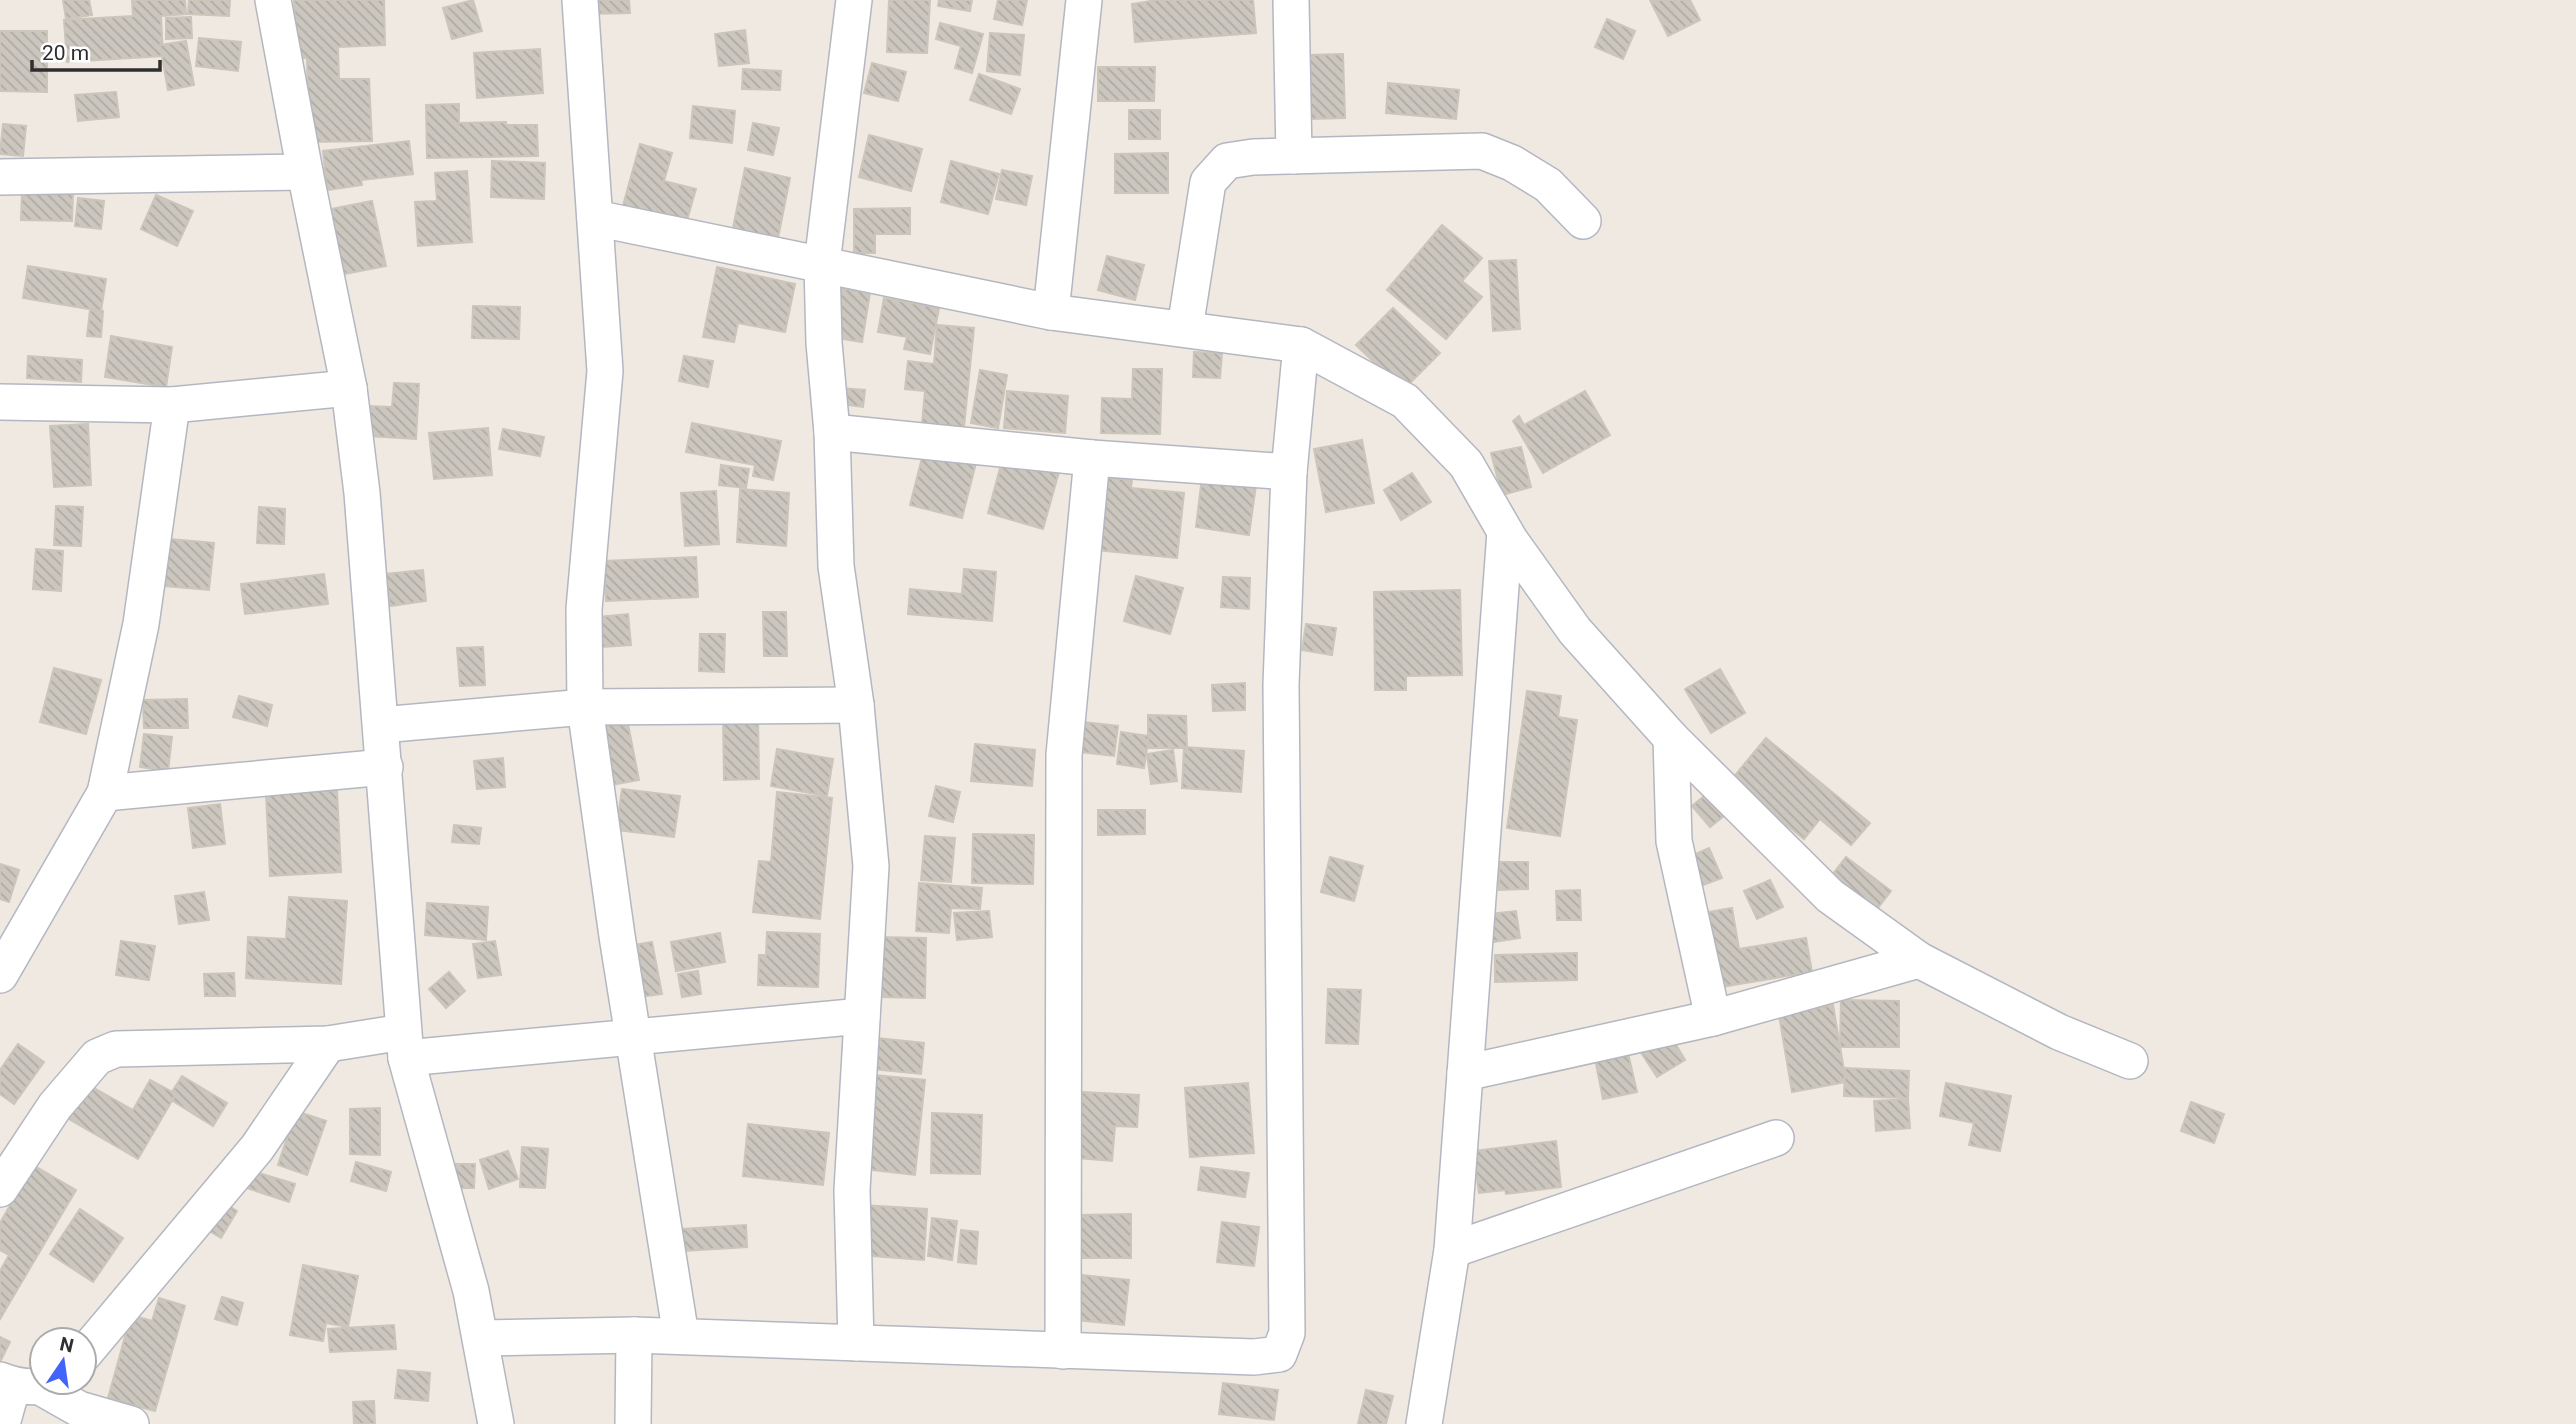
<svg xmlns="http://www.w3.org/2000/svg" width="2576" height="1424" viewBox="0 0 2576 1424" font-family="Roboto,sans-serif">
<style>
.building{fill:url(#building-back-hatch);stroke:#cbc5ba;stroke-width:2}
.lines{fill:none;stroke-linecap:round;stroke-linejoin:round}
.street-casing{stroke:#b4b7c1;stroke-width:38}
.street{stroke:#fff;stroke-width:35}
</style>
<defs>
<pattern id="building-back-hatch" width="6" height="6" patternUnits="userSpaceOnUse" patternTransform="scale(1.75)"><rect width="6" height="6" fill="#cbc7bf"/><path d="M-1 5l2 2M0 0l6 6M5-1l2 2" fill="none" stroke="#afaba4"/></pattern>
</defs>
<rect width="100%" height="100%" fill="#efe9e1"/>
<!-- building -->
<g class="building">
<polygon points="63,0 89,0 92,15 66,19"/>
<polygon points="132,0 185,0 186,14 161,16 163,56 67,62 64,20 133,16"/>
<polygon points="189,0 230,0 229,16 188,14"/>
<polygon points="294,0 384,0 385,45 338,47 339,79 369,79 372,141 309,142 307,58 296,58"/>
<polygon points="473,0 482,31 452,39 443,8"/>
<polygon points="587,0 629,0 630,13 588,14"/>
<polygon points="889,0 930,0 927,53 887,52"/>
<polygon points="939,0 972,0 970,11 938,6"/>
<polygon points="998,0 1027,0 1022,25 994,19"/>
<polygon points="1157,0 1253,0 1256,33 1135,42 1132,4"/>
<polygon points="1650,0 1690,0 1700,20 1668,36"/>
<polygon points="191,17 192,38 166,39 166,18"/>
<polygon points="1607,19 1635,31 1623,59 1595,47"/>
<polygon points="940,23 983,34 972,73 955,68 961,46 936,39"/>
<polygon points="745,30 749,63 719,66 715,34"/>
<polygon points="0,31 47,31 47,92 0,91"/>
<polygon points="990,33 1024,35 1020,75 987,71"/>
<polygon points="199,38 241,42 238,71 196,66"/>
<polygon points="186,41 194,85 168,90 160,45"/>
<polygon points="540,49 543,93 477,98 474,53"/>
<polygon points="1343,54 1345,118 1311,119 1309,55"/>
<polygon points="872,63 906,72 898,101 864,93"/>
<polygon points="1098,67 1155,67 1154,101 1098,101"/>
<polygon points="743,69 781,71 780,90 742,89"/>
<polygon points="979,74 1020,89 1011,114 970,100"/>
<polygon points="1388,83 1459,90 1456,119 1386,113"/>
<polygon points="116,92 119,117 78,121 75,95"/>
<polygon points="459,104 459,123 506,122 506,125 537,125 538,156 427,158 426,105"/>
<polygon points="693,106 735,111 732,143 690,138"/>
<rect x="1129" y="110" width="31" height="29"/>
<polygon points="753,123 779,128 773,155 748,150"/>
<polygon points="3,124 26,126 23,156 0,154"/>
<polygon points="869,135 922,149 911,191 859,177"/>
<polygon points="409,141 413,174 361,180 362,185 327,190 323,151"/>
<polygon points="640,144 672,153 664,181 696,189 685,227 622,209"/>
<polygon points="1168,153 1168,193 1115,193 1115,154"/>
<polygon points="492,161 545,163 544,199 491,197"/>
<polygon points="951,161 999,174 988,214 941,202"/>
<polygon points="745,168 790,178 778,238 733,228"/>
<polygon points="1002,170 1032,176 1026,205 996,199"/>
<polygon points="467,171 472,242 418,246 415,202 437,201 435,173"/>
<polygon points="22,192 73,193 72,221 21,220"/>
<polygon points="156,195 193,211 177,246 141,229"/>
<polygon points="78,198 104,201 101,229 75,226"/>
<polygon points="372,201 386,266 339,275 326,210"/>
<polygon points="910,208 910,234 875,234 875,253 854,253 854,209"/>
<polygon points="1442,225 1482,258 1462,281 1482,297 1446,339 1387,290"/>
<polygon points="1107,256 1144,265 1135,300 1098,290"/>
<polygon points="1516,260 1520,329 1493,331 1489,261"/>
<polygon points="28,266 106,279 101,311 23,298"/>
<polygon points="717,267 795,284 785,332 738,323 734,342 703,337"/>
<polygon points="832,287 870,293 862,342 825,336"/>
<polygon points="884,298 939,308 930,354 904,349 907,337 878,332"/>
<polygon points="473,306 520,307 519,339 472,338"/>
<polygon points="1393,308 1440,353 1403,390 1356,345"/>
<polygon points="90,310 103,311 101,337 87,336"/>
<polygon points="937,325 974,328 964,427 922,423 925,391 905,389 908,361 934,364"/>
<polygon points="111,336 172,347 166,387 105,377"/>
<polygon points="1194,352 1222,353 1220,378 1193,377"/>
<polygon points="28,356 82,360 81,382 27,378"/>
<polygon points="684,356 713,361 708,387 679,381"/>
<polygon points="1133,369 1162,369 1160,434 1101,433 1102,398 1132,399"/>
<polygon points="980,370 1007,375 998,428 971,423"/>
<polygon points="394,383 419,384 416,439 368,436 369,406 392,407"/>
<polygon points="841,388 865,390 863,407 840,404"/>
<polygon points="1007,391 1068,396 1065,433 1004,428"/>
<polygon points="1585,391 1610,435 1543,473 1513,421 1519,416 1524,425"/>
<polygon points="692,423 781,441 773,480 753,476 755,465 686,452"/>
<polygon points="88,424 91,485 54,487 50,426"/>
<polygon points="488,428 492,475 434,479 429,433"/>
<polygon points="503,429 544,437 540,456 499,449"/>
<polygon points="1362,440 1374,503 1326,512 1314,449"/>
<polygon points="1521,447 1531,487 1502,495 1491,453"/>
<polygon points="924,450 976,463 962,518 910,505"/>
<polygon points="1003,457 1059,472 1043,529 988,513"/>
<polygon points="721,465 749,469 746,488 719,485"/>
<polygon points="1412,473 1431,502 1401,520 1384,490"/>
<polygon points="1103,477 1132,480 1131,488 1184,493 1177,558 1096,550"/>
<polygon points="1202,477 1256,485 1249,535 1196,527"/>
<polygon points="740,489 789,493 786,546 737,542"/>
<polygon points="716,491 719,544 685,546 681,493"/>
<polygon points="56,506 83,507 81,546 54,545"/>
<polygon points="259,507 285,509 284,544 257,543"/>
<polygon points="158,538 214,543 209,590 154,585"/>
<polygon points="36,549 63,551 61,591 33,589"/>
<polygon points="696,557 698,597 606,601 604,561"/>
<polygon points="964,569 996,572 992,621 908,614 910,589 962,594"/>
<polygon points="423,570 426,601 390,606 386,574"/>
<polygon points="324,574 328,604 245,614 241,584"/>
<polygon points="1136,576 1183,588 1170,634 1124,621"/>
<polygon points="1223,577 1250,578 1249,609 1221,607"/>
<polygon points="1460,590 1462,675 1406,676 1406,690 1375,690 1374,592"/>
<polygon points="763,612 786,612 787,656 764,656"/>
<polygon points="628,614 631,645 602,647 599,617"/>
<polygon points="1306,624 1336,628 1332,655 1302,650"/>
<polygon points="700,634 725,634 724,672 699,671"/>
<polygon points="483,647 485,685 460,686 457,648"/>
<polygon points="54,668 101,680 86,734 40,722"/>
<polygon points="1720,669 1745,713 1711,733 1685,689"/>
<polygon points="1245,683 1245,710 1213,711 1212,685"/>
<polygon points="1527,691 1561,696 1558,717 1577,720 1560,836 1507,828"/>
<polygon points="239,696 272,705 267,726 233,717"/>
<polygon points="187,699 188,728 144,728 143,700"/>
<polygon points="1148,715 1186,716 1187,748 1148,748"/>
<polygon points="758,716 759,779 724,780 723,717"/>
<polygon points="627,719 639,780 611,785 599,724"/>
<polygon points="1075,721 1118,726 1114,756 1072,751"/>
<polygon points="1121,732 1149,736 1144,768 1117,764"/>
<polygon points="144,734 172,737 168,771 140,767"/>
<polygon points="1766,738 1870,823 1851,845 1820,819 1804,839 1731,780"/>
<polygon points="975,744 1035,750 1032,786 971,781"/>
<polygon points="1184,747 1244,751 1241,792 1182,788"/>
<polygon points="777,749 833,759 827,796 771,786"/>
<polygon points="1173,750 1177,781 1151,784 1147,754"/>
<polygon points="503,758 505,787 477,789 474,761"/>
<polygon points="936,786 960,792 953,822 929,816"/>
<polygon points="622,789 680,796 674,837 616,830"/>
<polygon points="337,790 341,872 270,876 266,794"/>
<polygon points="777,792 832,798 820,919 753,912 759,861 771,862"/>
<polygon points="1708,793 1725,815 1710,827 1692,806"/>
<polygon points="220,804 225,844 193,848 188,808"/>
<polygon points="1098,810 1145,810 1145,834 1098,835"/>
<polygon points="454,825 481,828 479,844 452,842"/>
<polygon points="973,834 1034,835 1033,884 972,883"/>
<polygon points="925,836 955,838 951,882 921,880"/>
<polygon points="1709,848 1722,878 1698,887 1686,858"/>
<polygon points="1330,857 1363,866 1354,901 1321,892"/>
<polygon points="1846,857 1891,891 1874,913 1829,879"/>
<polygon points="1499,862 1528,862 1528,889 1499,890"/>
<polygon points="0,864 19,870 9,902 0,899"/>
<polygon points="1770,880 1783,907 1757,919 1744,891"/>
<polygon points="919,883 982,888 980,909 951,908 949,933 916,931"/>
<polygon points="1580,890 1581,920 1557,920 1556,891"/>
<polygon points="204,892 209,920 179,924 175,896"/>
<polygon points="289,897 347,901 341,984 246,978 248,937 286,939"/>
<polygon points="427,903 488,907 486,940 425,935"/>
<polygon points="1732,908 1739,949 1806,938 1812,972 1715,988 1703,913"/>
<polygon points="989,911 992,937 957,940 954,913"/>
<polygon points="1516,911 1520,938 1493,942 1490,914"/>
<polygon points="767,932 820,934 818,987 758,985 759,955 766,955"/>
<polygon points="720,933 725,962 676,971 671,942"/>
<polygon points="877,937 926,938 925,998 877,997"/>
<polygon points="121,941 155,946 149,980 116,975"/>
<polygon points="495,941 501,975 478,978 473,944"/>
<polygon points="652,942 662,994 640,997 629,946"/>
<polygon points="1577,953 1577,980 1495,982 1495,955"/>
<polygon points="698,971 701,994 682,997 678,974"/>
<polygon points="449,972 465,991 446,1008 429,989"/>
<polygon points="234,973 235,996 205,996 204,974"/>
<polygon points="1328,989 1361,990 1358,1044 1326,1043"/>
<polygon points="1841,1000 1899,1001 1899,1047 1840,1047"/>
<polygon points="1833,1005 1846,1082 1792,1092 1779,1015"/>
<polygon points="1669,1033 1685,1060 1657,1077 1640,1051"/>
<polygon points="867,1037 924,1043 921,1074 863,1068"/>
<polygon points="18,1044 44,1062 14,1104 0,1094 0,1070"/>
<polygon points="1628,1053 1637,1092 1603,1099 1595,1059"/>
<polygon points="1845,1068 1909,1071 1908,1098 1844,1096"/>
<polygon points="874,1075 925,1080 915,1175 865,1169"/>
<polygon points="182,1076 227,1103 213,1126 168,1098"/>
<polygon points="150,1080 176,1094 138,1159 67,1118 87,1084 133,1110"/>
<polygon points="1248,1083 1254,1153 1190,1157 1185,1088"/>
<polygon points="1946,1083 2011,1096 2000,1151 1969,1145 1974,1123 1940,1116"/>
<polygon points="1082,1092 1139,1095 1137,1127 1115,1126 1112,1161 1078,1158"/>
<polygon points="1908,1099 1910,1128 1876,1131 1874,1101"/>
<polygon points="2191,1102 2224,1114 2214,1143 2181,1131"/>
<polygon points="380,1108 380,1155 350,1154 350,1109"/>
<polygon points="296,1111 326,1121 307,1175 278,1165"/>
<polygon points="932,1113 982,1115 980,1174 931,1173"/>
<polygon points="748,1124 829,1133 823,1185 743,1176"/>
<polygon points="1556,1141 1561,1187 1506,1194 1505,1190 1479,1193 1473,1151"/>
<polygon points="522,1147 548,1149 545,1188 520,1187"/>
<polygon points="508,1151 518,1179 489,1189 480,1160"/>
<polygon points="356,1162 391,1172 386,1191 351,1181"/>
<polygon points="447,1164 475,1164 474,1188 447,1188"/>
<polygon points="33,1165 76,1190 0,1319 0,1271 9,1255 0,1250 0,1223"/>
<polygon points="1201,1167 1249,1173 1245,1197 1198,1190"/>
<polygon points="252,1171 295,1184 289,1202 247,1188"/>
<polygon points="217,1198 237,1211 221,1238 201,1226"/>
<polygon points="862,1205 927,1209 924,1260 859,1255"/>
<polygon points="80,1209 123,1238 93,1282 50,1254"/>
<polygon points="1131,1214 1131,1258 1079,1258 1079,1215"/>
<polygon points="932,1218 957,1221 952,1260 928,1256"/>
<polygon points="1222,1222 1259,1227 1254,1266 1217,1262"/>
<polygon points="746,1225 747,1247 684,1251 682,1229"/>
<polygon points="961,1230 978,1232 976,1264 958,1262"/>
<polygon points="303,1265 358,1276 348,1327 326,1323 323,1341 290,1335"/>
<polygon points="1081,1275 1129,1280 1124,1325 1077,1320"/>
<polygon points="222,1297 243,1303 237,1325 215,1319"/>
<polygon points="159,1298 185,1306 155,1411 108,1398 131,1315 152,1321"/>
<polygon points="394,1325 396,1349 330,1352 328,1329"/>
<polygon points="0,1337 10,1342 0,1362"/>
<polygon points="398,1370 430,1373 428,1401 395,1398"/>
<polygon points="1223,1383 1278,1390 1274,1420 1219,1414"/>
<polygon points="1366,1390 1393,1396 1386,1424 1358,1424"/>
<polygon points="374,1401 375,1424 354,1424 353,1402"/>
</g>
<g class="lines">
<!-- street casing -->
<g class="street-casing">
<g id="street">
<polyline points="273,0 305,172 349,388 362,493 406,1058 471,1291 496,1424"/>
<polyline points="580,0 605,371 584,609 585,707 617,936 681,1336"/>
<polyline points="854,0 822,264 824,343 832,432 836,566 856,705 871,866 852,1190 856,1343"/>
<polyline points="1291,0 1294,156"/>
<polyline points="0,177 305,172"/>
<polyline points="595,218 1051,312 1301,345 1405,401 1466,464 1510,540 1575,631 1671,738 1830,896 1919,960 2059,1032 2130,1061"/>
<polyline points="1051,312 1084,0"/>
<polyline points="1185,328 1208,182 1227,161 1253,157 1482,151 1512,163 1548,185 1583,221"/>
<polyline points="0,402 172,405 349,388"/>
<polyline points="832,432 1092,458 1289,472"/>
<polyline points="381,725 585,707 856,705"/>
<polyline points="1671,738 1674,841 1713,1018"/>
<polyline points="105,793 385,767"/>
<polyline points="0,975 105,793 141,624 172,405"/>
<polyline points="406,1058 862,1016"/>
<polyline points="1465,1073 1713,1018 1919,960"/>
<polyline points="0,1189 55,1106 97,1057 116,1049 328,1044 403,1032"/>
<polyline points="1452,1250 1776,1138"/>
<polyline points="481,1338 634,1335 1254,1357 1279,1354 1287,1333 1281,685 1289,472 1301,345"/>
<polyline points="1063,1351 1064,755 1092,458"/>
<polyline points="84,1354 257,1148 328,1044"/>
<path d="M0,1380c18,7 37,10 55,2"/>
<polyline points="42,1388 79,1409 131,1424"/>
<polyline points="2,1424 13,1385"/>
<polyline points="633,1424 634,1335"/>
<polyline points="1424,1424 1452,1250 1505,532"/>
</g>
</g>
<!-- street -->
<use href="#street" class="street"/>
</g>
<!-- north arrow -->
<g transform="translate(63 1361) rotate(13)"><circle r="33" fill="#ffffff" stroke="#ababab" stroke-width="2"/>
<path d="M0-5L12 26L0 18L-12 26Z" fill="#4264fb"/>
<text y="-10" font-size="19" font-weight="bold" text-anchor="middle" fill="#2e2e2e">N</text>
</g>
<!-- scale -->
<path d="M32 60v10h128v-10" fill="none" stroke="#2e2e2e" stroke-width="3.5"/>
<text x="42" y="60" font-size="21" fill="#2e2e2e" stroke="#ffffff" stroke-width="5" paint-order="stroke">20 m</text>
</svg>
